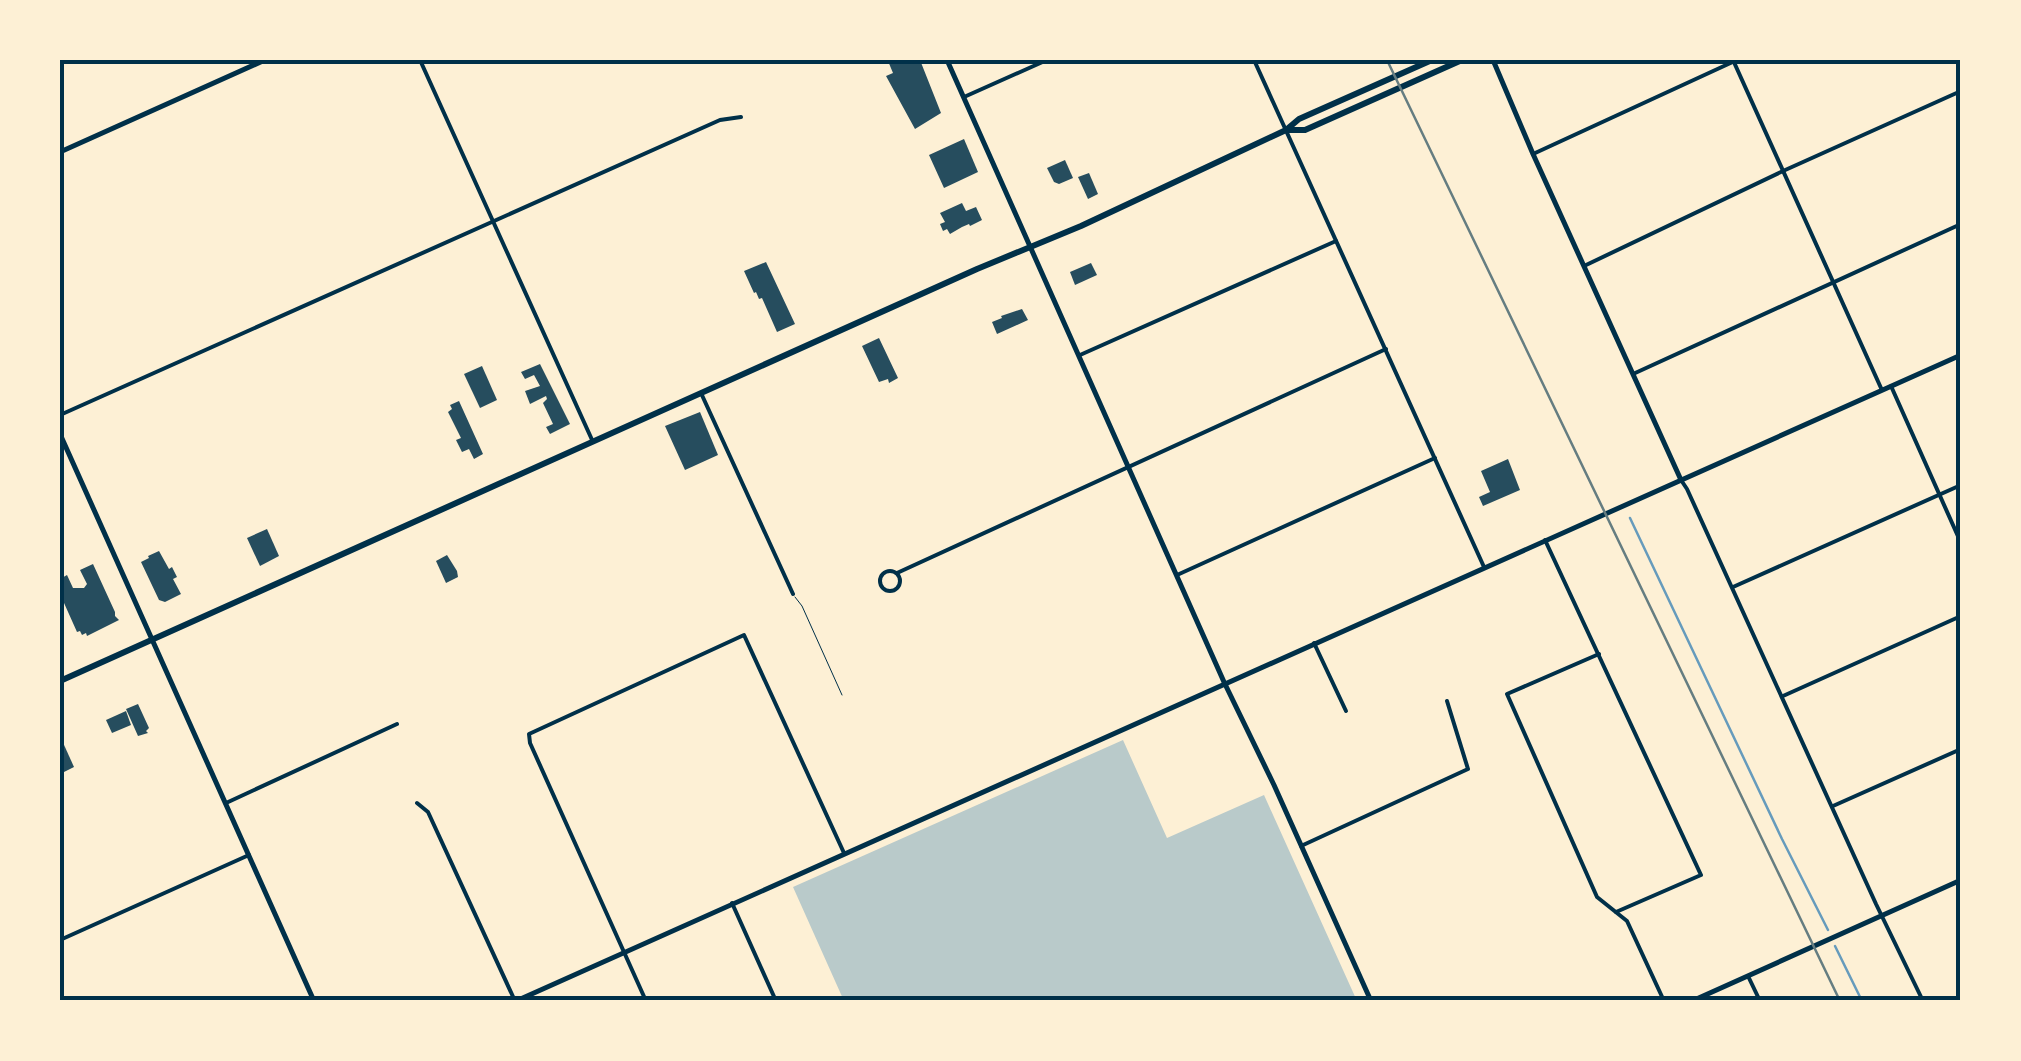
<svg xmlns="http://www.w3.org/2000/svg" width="2021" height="1061" viewBox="0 0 2021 1061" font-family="'PT Sans',sans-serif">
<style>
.green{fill:#b9caca}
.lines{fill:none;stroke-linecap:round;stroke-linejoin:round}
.stream{stroke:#669bbc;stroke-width:2.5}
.building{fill:#264d5e}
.service{stroke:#003049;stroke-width:1}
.minor{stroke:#003049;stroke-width:4}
.tertiary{stroke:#003049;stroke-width:5}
.secondary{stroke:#003049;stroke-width:5}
.primary{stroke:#003049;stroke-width:6}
.rail{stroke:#657d81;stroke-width:2.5}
.neatline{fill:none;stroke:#003049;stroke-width:4}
</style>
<rect width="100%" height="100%" fill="#fdf0d5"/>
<!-- green -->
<polygon class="green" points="1123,740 1167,838 1264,795 1357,1001 844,1001 793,887"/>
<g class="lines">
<!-- stream -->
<g class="stream">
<polyline points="1630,518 1782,839 1828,930"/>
<polyline points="1835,946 1862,1001"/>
</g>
</g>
<!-- building -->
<g class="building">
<polygon points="890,60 920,60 941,113 915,129 886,76 893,73 888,61"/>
<polygon points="964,139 978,172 944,188 929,155"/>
<polygon points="1065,160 1073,178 1059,184 1054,182 1047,168"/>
<polygon points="1089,173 1098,194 1088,199 1078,177"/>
<polygon points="962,203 966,211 976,207 982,220 970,226 969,224 962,227 950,234 947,229 943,231 940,224 945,222 940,213"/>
<polygon points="766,262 795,324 777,332 762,298 759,299 756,292 754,293 744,271"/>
<polygon points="1091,263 1097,275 1075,285 1070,272"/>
<polygon points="1022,309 1028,320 997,334 992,322 1002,318 1001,316"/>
<polygon points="879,338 898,378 889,383 888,379 879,382 862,346"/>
<polygon points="540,364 570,424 550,434 546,427 553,424 543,403 547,399 546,396 530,404 525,391 540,386 534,375 525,379 521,372"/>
<polygon points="482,366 497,400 480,408 464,374"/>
<polygon points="459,401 483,454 474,459 469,449 462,452 456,440 461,438 448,412 452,409 450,405"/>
<polygon points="700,412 718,455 685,470 665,426"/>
<polygon points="1508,459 1520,490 1483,506 1479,497 1490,492 1481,471"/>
<polygon points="267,529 279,556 260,566 247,538"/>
<polygon points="159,551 169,569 172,567 177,577 173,579 181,594 165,602 159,600 141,562 149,558 148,556"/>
<polygon points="447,555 457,571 458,577 446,583 436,561"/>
<polygon points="93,564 115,612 115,616 119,620 87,636 86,633 82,635 80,631 77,632 60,594 60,579 67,575 73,588 84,588 87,584 80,570"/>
<polygon points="138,704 149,728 146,731 148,733 138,736 126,709"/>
<polygon points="126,711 131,725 112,733 106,720"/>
<polygon points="60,736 74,767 60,774"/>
</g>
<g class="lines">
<!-- service -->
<polyline class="service" points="795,597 802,606 842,695"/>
<!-- minor -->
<g class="minor">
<polyline points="420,60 593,442"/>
<polyline points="1254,60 1484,567"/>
<polyline points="1733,60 1881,388"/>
<polyline points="964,97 1047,60"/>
<polyline points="1533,154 1737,60"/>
<polyline points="1584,266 1783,171 1961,91"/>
<polyline points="1080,355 1336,241"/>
<polyline points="1633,374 1961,224"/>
<polyline points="1891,386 1961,543"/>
<polyline points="701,393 793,594"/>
<polyline points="60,415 720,120 741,117"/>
<polyline points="1681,480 1687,489 1876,904 1923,1001"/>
<polyline points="1545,540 1701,875 1616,912"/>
<circle cx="890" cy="581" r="10"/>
<polyline points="897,573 1386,349"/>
<polyline points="1177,575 1435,458"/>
<polyline points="1733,587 1961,485"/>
<polyline points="1314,643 1346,711"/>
<polyline points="1599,654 1507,694 1597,897 1627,921 1664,1001"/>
<polyline points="1783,696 1961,616"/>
<polyline points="226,803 397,724"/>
<polyline points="417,803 428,812 515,1001"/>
<polyline points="1833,806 1961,749"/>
<polyline points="1301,846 1468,769 1447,701"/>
<polyline points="732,903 776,1001"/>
<polyline points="60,940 249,855"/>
<polyline points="1748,976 1760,1001"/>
<polyline points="646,1001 530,743 529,734 744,635 844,853"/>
<polyline points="1952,1001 1961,997"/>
</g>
<!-- tertiary -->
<g class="tertiary">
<polyline points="1493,60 1533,154 1681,480"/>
<polyline points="60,152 265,60"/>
<polyline points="60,434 314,1001"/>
<polyline points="516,1001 1961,355"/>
<polyline points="1692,1001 1961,880"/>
</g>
<!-- secondary -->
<polyline class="secondary" points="947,60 1224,682 1274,785 1371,1001"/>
<!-- primary -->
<g class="primary">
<polyline points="1287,130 1305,130 1462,60"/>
<polyline points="60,681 977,269 1081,226 1286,130 1299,119 1432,60"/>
</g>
<!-- rail -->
<polyline class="rail" points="1387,60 1840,1001"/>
</g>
<!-- border -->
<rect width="2021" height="1061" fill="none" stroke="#fdf0d5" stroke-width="125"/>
<rect x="62" y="62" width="1896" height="936" class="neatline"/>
</svg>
